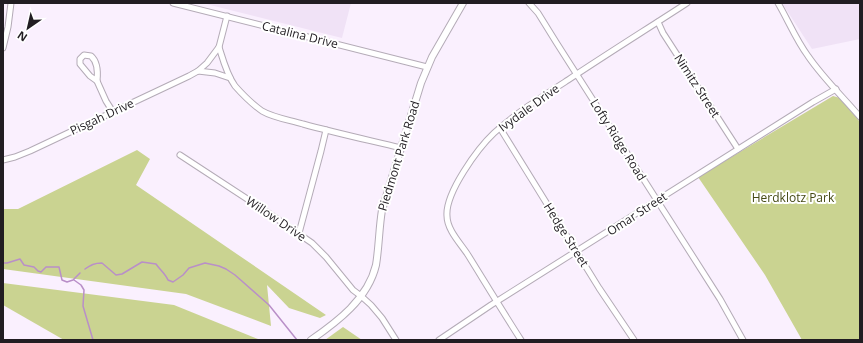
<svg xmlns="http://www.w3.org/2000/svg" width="863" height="343" viewBox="0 0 863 343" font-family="'Open Sans',sans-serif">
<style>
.built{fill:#f0e2f6}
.green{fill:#cad391}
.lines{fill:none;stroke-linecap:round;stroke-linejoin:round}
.stream{stroke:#b98fc8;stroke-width:1.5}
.minor-casing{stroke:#b4abb7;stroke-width:7}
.tertiary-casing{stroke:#b4abb7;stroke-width:8}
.minor{stroke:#fff;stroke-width:5}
.tertiary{stroke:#fff;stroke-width:6}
.labels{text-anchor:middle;stroke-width:4;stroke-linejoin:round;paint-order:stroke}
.street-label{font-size:12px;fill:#211d22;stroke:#fff}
.park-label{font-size:12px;fill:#454a15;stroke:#fff}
</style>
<rect width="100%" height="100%" fill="#faf0fe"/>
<!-- built -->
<g class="built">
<polygon points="202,3 351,3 342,38"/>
<polygon points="782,3 860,3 860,39 812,49"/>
</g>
<!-- green -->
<g class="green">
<polygon points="833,96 840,98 860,122 860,340 802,340 765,275 698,177"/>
<polygon points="137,150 150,159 136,185 326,315 320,318 289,308 267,285 271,326 186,294 3,269 3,209 18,209"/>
<polygon points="3,283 174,305 258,339 258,340 64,340 3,305"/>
<polygon points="343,327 362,340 325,340"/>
</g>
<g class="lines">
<!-- stream -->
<g class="stream">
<polyline points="3,263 7,263 20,259 24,265 34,267 38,271 41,272 46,267 59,267 62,280 67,282 73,280 80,273"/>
<path d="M85,269c6,-4 9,-6 17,-6l14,12 6,-1 20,-12 14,2c4,6 9,9 12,16l5,2 10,-7 6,-7 16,-5 14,3 7,3 9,6 34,30 28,35"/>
<polyline points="74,280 81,285 84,290 83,306 93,340"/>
</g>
<!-- minor casing -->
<g class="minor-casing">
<g id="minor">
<polyline points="173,3 427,67"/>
<polyline points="529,3 538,13 556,42 720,299 743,340"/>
<path d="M778,3c10,17 18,37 30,53 15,22 35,41 52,61"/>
<polyline points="658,22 663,33 738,149"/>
<path d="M219,47c4,13 8,28 16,39 8,9 17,18 27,25 12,7 28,9 41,13 33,9 65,16 98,24"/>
<polyline points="3,48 8,27 11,3"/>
<path d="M84,55l7,1c7,6 7,16 6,25l-7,-5 -10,-12v-5z"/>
<polyline points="198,71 207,63 219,47 227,16"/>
<polyline points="97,81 106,101 113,112"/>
<polyline points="500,128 599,288 634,340"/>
<polyline points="180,155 264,210 312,243 326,257 353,290 361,296 371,305 382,318 396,340"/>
<polyline points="3,160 15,157 30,151 189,76 198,71 215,73 230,78"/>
<polyline points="299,233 321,151 326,130"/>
<polyline points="439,340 491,305 813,102 836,89"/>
<path d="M521,340c-18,-28 -35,-56 -53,-85 -7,-11 -21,-25 -21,-39 -2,-23 31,-68 47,-83 22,-20 49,-37 74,-53 39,-26 79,-51 119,-77"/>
</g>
</g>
<!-- tertiary casing -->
<g class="tertiary-casing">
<path id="tertiary" d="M311,340c26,-18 57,-41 65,-75 3,-18 3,-37 6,-55l39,-127 11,-26 31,-54"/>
</g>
<!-- minor -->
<use href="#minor" class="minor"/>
<!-- tertiary -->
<use href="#tertiary" class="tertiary"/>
</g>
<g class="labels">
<!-- street labels -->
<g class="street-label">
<text transform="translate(300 35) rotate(14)" y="4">Catalina Drive</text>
<text transform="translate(697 86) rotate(57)" y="4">Nimitz Street</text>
<text transform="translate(529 108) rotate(-36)" y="4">Ivydale Drive</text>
<text transform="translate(102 117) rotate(-25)" y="4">Pisgah Drive</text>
<text transform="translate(618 140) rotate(58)" y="4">Lofty Ridge Road</text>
<text transform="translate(399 156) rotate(-73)" y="4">Piedmont Park Road</text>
<text transform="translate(637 214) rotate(-33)" y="4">Omar Street</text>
<text transform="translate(276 219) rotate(34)" y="4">Willow Drive</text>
<text transform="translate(566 235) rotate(58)" y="4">Hedge Street</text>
</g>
<!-- park labels -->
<g class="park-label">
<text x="793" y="202">Herdklotz Park</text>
</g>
</g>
<!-- border -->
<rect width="863" height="343" fill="none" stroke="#211d22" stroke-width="8"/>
<!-- north arrow -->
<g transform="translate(28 28) rotate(214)" stroke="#ffffff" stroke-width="3" paint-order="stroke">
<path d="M0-3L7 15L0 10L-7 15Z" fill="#211d22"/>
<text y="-6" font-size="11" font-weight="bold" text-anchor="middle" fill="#211d22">N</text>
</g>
</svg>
